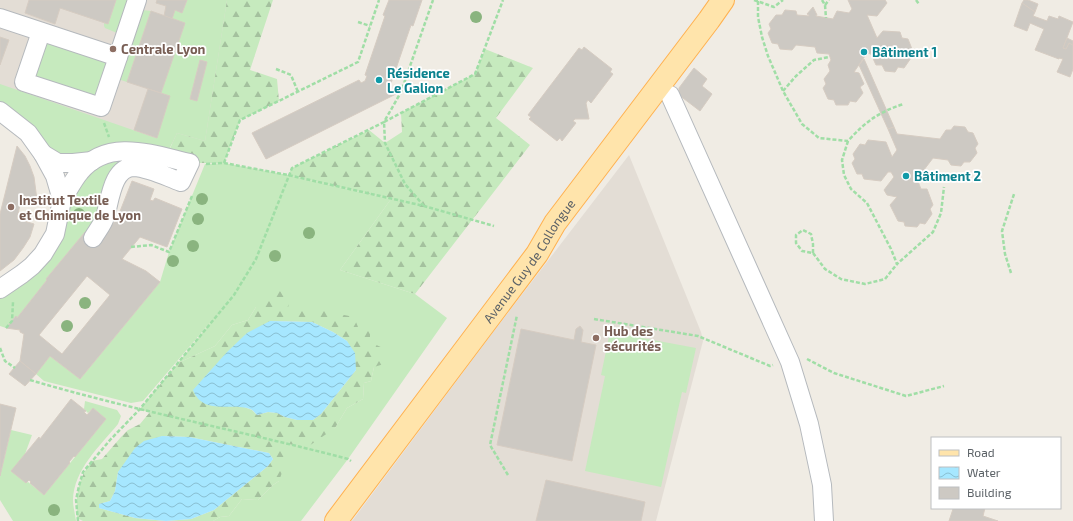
<svg xmlns="http://www.w3.org/2000/svg" width="1073" height="521" viewBox="0 0 1073 521" font-family="'Exo 2',sans-serif">
<style>
.education{fill:#e3ddd5}
.grass{fill:#c6eabe;fill-rule:evenodd}
.forest{fill:url(#forest-firs);fill-rule:evenodd}
.water{fill:url(#water-waves)}
.building{fill:#cdc9c3;stroke:#d6ccc2;fill-rule:evenodd}
.lines{fill:none;stroke-linecap:round;stroke-linejoin:round}
.minor-casing{stroke:#b5b9bd;stroke-width:20}
.major-casing{stroke:#ffb14f;stroke-width:24}
.path{stroke:#a0dea6;stroke-width:2.5;stroke-dasharray:4 2;stroke-linecap:butt}
.minor{stroke:#fff;stroke-width:18}
.major{stroke:#ffe4ab;stroke-width:22}
.tree{fill:#8ab47f}
.education-dot{fill:#8d6e63;stroke:#fff;stroke-width:1.5}
.culture-dot{fill:#0f9aa8;stroke:#fff;stroke-width:1.5}
.labels{text-anchor:middle;stroke-width:3.5;stroke-linejoin:round;paint-order:stroke}
.education-label{font-size:13px;font-weight:bold;fill:#785e54;stroke:#fff;text-anchor:start}
.culture-label{font-size:13px;font-weight:bold;fill:#0d838f;stroke:#fff;text-anchor:start}
.street-label{font-size:13px;fill:#5c6267;stroke:#fff}
</style>
<defs>
<pattern id="forest-firs" width="22" height="20" patternUnits="userSpaceOnUse"><rect width="22" height="20" fill="#c6eabe"/><path d="M5 1l3.5 6h-7zM16 11l3.5 6h-7z" fill="#a4c19e"/></pattern>
<pattern id="water-waves" width="16" height="10" patternUnits="userSpaceOnUse"><rect width="16" height="10" fill="#a6e7ff"/><path d="M0 5q4-4 8 0t8 0" fill="none" stroke="#8abfd2"/></pattern>
</defs>
<rect width="100%" height="100%" fill="#f0ece4"/>
<!-- education -->
<g class="education">
<polygon points="0,0 234,0 210,154 0,99"/>
<polygon points="629,155 701,332 703,341 656,521 352,521 491,335"/>
</g>
<!-- grass -->
<g class="grass">
<polygon points="116,0 130,0 118,32 117,33 105,28 104,26 104,23 108,24"/>
<path d="M187,0h40l-22,141 -28,-8 -10,21h-79l-27,3 -11,-6 -50,-48v-19l156,54 14,-42 -9,-3 24,-70 -13,-4 3,-9 7,2zM200,60l7,2 -10,39 -7,-2z"/>
<polygon points="142,10 151,11 127,82 118,79"/>
<polygon points="41,32 118,57 101,107 24,82"/>
<polygon points="116,156 131,163 90,232 85,232 46,279 47,280 17,318 15,317 6,328 0,326 0,296 64,213 88,173"/>
<polygon points="224,163 288,175 391,199 340,270 415,294 447,318 348,459 301,521 213,521 220,517 229,516 242,499 258,500 273,485 279,481 277,441 335,428 347,408 363,399 364,383 371,381 374,367 370,342 358,327 307,315 286,314 256,307 248,320 232,325 215,346 178,363 213,319 143,401 131,403 44,381 36,374 50,356 80,379 160,282 169,252 205,164"/>
<polygon points="610,332 696,348 686,393 682,392 661,487 585,471 605,376 601,375"/>
<path d="M85,401l32,9 4,6 -3,8c-18,22 -44,45 -45,76 0,6 2,14 3,21h-63l-13,-21v-24l11,-46 21,5 -7,19 -13,17 14,12 2,-1 16,13 62,-76 -13,-11 -5,5 -4,-4z"/>
</g>
<!-- forest -->
<g class="forest">
<polygon points="227,0 273,0 250,70 277,79 279,101 240,120 224,163 190,163 167,155 177,133 205,141"/>
<polygon points="485,49 533,68 496,118 530,145 415,294 340,270 391,199 288,175 292,168 369,130 385,143 402,132 401,113 475,74"/>
<path d="M279,289l10,15 -3,10 14,-9 7,9 8,-5 39,8 4,10 12,3v12l15,7 -1,15 -10,3 -3,14 -7,2 -1,16 -16,9 -12,20 -29,20 -29,-7 9,20 -7,20 -6,4 -15,15 -16,-1 -13,17 -9,1 -7,4h-130l-6,-3c-1,-24 0,-38 15,-57l10,-2 19,-22 7,-7 12,-6 10,-12 -11,-2 39,-47 37,-17 17,-21 16,-5 8,-13zM270,321l42,1 21,10 14,9 9,29 -35,44 -8,6h-16l-12,-3 -8,-4 -9,-1 -11,3 -5,-5 -8,-3zM162,436l27,1 80,16 4,6 -5,7 -54,44 -23,9 -25,2 -31,-3 -36,-10v-4l11,-3 5,-10 3,-19z"/>
</g>
<!-- water -->
<g class="water">
<path d="M270,321l42,1 21,10 14,9 8,12 1,17 -35,44 -8,6h-16l-12,-3 -8,-4 -9,-1 -11,3c-2,-2 -4,-5 -7,-6 -18,-7 -47,7 -57,-19l34,-38 20,-19z"/>
<polygon points="162,436 189,437 269,453 273,459 268,466 214,510 191,519 166,521 135,518 99,508 99,504 110,501 115,491 118,472 135,448 144,441"/>
</g>
<!-- building -->
<g class="building">
<polygon points="29,0 116,0 108,24 60,8 55,24 25,13"/>
<polygon points="157,0 187,0 182,13 175,10 172,19 164,16 166,6 156,3"/>
<polygon points="389,0 422,0 413,26 411,25 389,89 398,93 266,159 252,133 359,80 361,83 365,81 367,76 365,75 385,16 383,15"/>
<polygon points="848,0 885,0 887,3 877,16 867,15 877,38 883,31 900,32 902,38 908,39 912,49 909,53 911,58 904,68 898,67 895,72 885,71 882,65 876,65 871,54 867,53 854,72 859,73 864,84 860,87 863,93 856,102 850,101 848,105 836,105 834,100 828,99 823,88 826,84 824,79 830,71 828,65 831,60 829,54 817,53 815,47 796,45 792,50 780,49 778,44 772,43 768,33 771,29 769,24 776,15 782,15 785,10 796,11 797,15 809,16 809,15 807,14 813,7 817,15 816,15 816,16 833,19 837,11 849,13 852,9"/>
<polygon points="1024,0 1028,0 1038,4 1035,12 1022,3"/>
<polygon points="1022,3 1035,12 1033,16 1047,21 1049,16 1058,19 1059,16 1073,22 1063,48 1066,49 1069,43 1073,45 1073,69 1070,77 1057,72 1063,59 1059,58 1059,59 1035,50 1044,29 1030,23 1027,31 1014,26"/>
<polygon points="151,11 185,23 161,93 127,82"/>
<polygon points="0,37 9,40 0,65"/>
<polygon points="1067,38 1073,41 1073,45 1069,43 1066,49 1063,48"/>
<polygon points="584,47 612,69 610,72 613,74 591,103 588,100 586,103 589,119 575,119 573,121 576,123 562,141 560,138 557,141 529,119 531,117 528,115 579,48 582,50"/>
<polygon points="864,59 894,127 888,129 859,65"/>
<polygon points="200,60 207,62 197,101 190,99"/>
<polygon points="694,68 707,79 702,86 712,94 700,111 679,95 679,88"/>
<polygon points="148,89 170,96 157,138 134,130"/>
<polygon points="954,126 965,127 968,132 973,133 978,144 975,148 977,153 970,162 964,162 961,166 951,165 948,160 933,158 917,179 921,189 927,189 933,205 930,209 932,214 925,224 920,223 917,227 905,226 904,222 898,221 890,205 897,197 887,195 884,190 894,177 891,172 888,172 881,181 864,179 862,174 857,174 852,163 855,159 853,154 860,144 865,145 868,140 886,142 892,157 897,150 888,129 894,127 897,134 940,139 946,130 951,130"/>
<polygon points="17,146 25,156 30,166 34,177 37,200 22,195 17,219 34,224 30,237 23,248 14,260 0,271 0,214"/>
<path d="M132,181l22,8 -4,11 3,1 2,-3 27,11 -15,38 -27,-10 -18,22 24,12 14,11 -80,97 -30,-23 -14,18 -16,-13 4,-27 -4,-2v-2l-14,-2 10,-12 1,2 30,-38 -1,-1 39,-47 13,10 19,-23zM87,276l23,19 -48,59 -23,-19z"/>
<polygon points="580,326 583,330 581,342 596,345 572,461 497,445 521,329 574,340 576,329"/>
<polygon points="20,361 36,374 25,386 9,374"/>
<polygon points="71,399 86,411 84,412 87,415 93,408 106,419 75,457 74,456 69,462 70,463 44,495 30,483 31,482 29,480 26,483 11,471 39,437 40,439"/>
<polygon points="0,404 16,408 0,476"/>
<polygon points="546,480 645,502 641,521 536,521"/>
<polygon points="950,508 985,508 983,516 998,521 949,521 953,509"/>
</g>
<g class="lines">
<!-- minor casing -->
<g class="minor-casing">
<g id="minor">
<polyline points="0,18 118,57 137,0"/>
<polyline points="41,32 24,82 101,107 118,57"/>
<polyline points="670,95 790,362 809,424 822,485 824,521"/>
<polyline points="0,111 28,133 43,154 55,176 62,200 55,234 43,254 32,266 22,274 0,289"/>
<polyline points="43,154 58,163 73,163 92,161"/>
<path d="M62,200c6,-9 11,-20 18,-28 28,-35 74,-17 110,-9l-9,19c-14,-5 -31,-14 -47,-15 -22,0 -24,34 -29,50 -2,7 -8,14 -12,21"/>
</g>
</g>
<!-- major casing -->
<g class="major-casing">
<g id="major">
<path id="s1" d="M336,521l201,-267 18,-31 154,-203 14,-20"/>
</g>
</g>
<!-- path -->
<g class="path">
<polyline points="754,0 774,7 783,0"/>
<polyline points="822,0 825,5 826,18"/>
<polyline points="916,0 919,4"/>
<path d="M758,1v16l4,20 6,19 15,35 19,33 17,14 29,3c17,-19 32,-30 56,-37"/>
<polyline points="825,5 829,0"/>
<polyline points="358,22 370,26"/>
<polyline points="276,69 291,75 298,92"/>
<polyline points="783,91 796,76 814,60 829,57"/>
<polyline points="104,123 109,137"/>
<polyline points="848,141 842,160 844,175 851,189 867,203 891,249 897,264 933,232 941,213 944,187"/>
<polyline points="224,163 240,120 358,62 379,0"/>
<polyline points="206,164 224,163 288,175 424,206 494,226"/>
<polyline points="424,206 405,184 385,143 384,122 475,74 503,0"/>
<polyline points="131,247 151,245 169,252 192,196"/>
<polyline points="813,253 813,244 811,234 803,230 796,235 796,243 802,251 813,253 825,269 841,279 865,284 885,279 897,264"/>
<polyline points="1011,273 1005,254 1002,231 1014,194"/>
<polyline points="594,319 698,336 770,366 773,365"/>
<polyline points="6,328 12,321 13,302"/>
<polyline points="0,348 5,361 15,368"/>
<polyline points="807,359 834,373 906,396 944,386"/>
<path d="M30,380c105,31 212,51 318,79l3,2"/>
<polyline points="508,475 490,445 517,315"/>
<polyline points="78,521 76,500 79,486 83,472 110,440 139,410 234,295 256,259 292,168 384,122 401,92 433,0"/>
</g>
<!-- minor -->
<use href="#minor" class="minor"/>
<!-- major -->
<use href="#major" class="major"/>
</g>
<!-- trees -->
<g class="tree">
<circle cx="476" cy="17" r="6"/>
<circle cx="202" cy="199" r="6"/>
<circle cx="79" cy="214" r="6"/>
<circle cx="198" cy="219" r="6"/>
<circle cx="309" cy="233" r="6"/>
<circle cx="193" cy="246" r="6"/>
<circle cx="275" cy="256" r="6"/>
<circle cx="173" cy="261" r="6"/>
<circle cx="85" cy="303" r="6"/>
<circle cx="67" cy="326" r="6"/>
<circle cx="54" cy="510" r="6"/>
</g>
<!-- markers -->
<g class="education-dot">
<circle cx="113" cy="49" r="4"/>
<circle cx="11" cy="207" r="4"/>
<circle cx="596" cy="338" r="4"/>
</g>
<g class="culture-dot">
<circle cx="864" cy="52" r="4"/>
<circle cx="379" cy="80" r="4"/>
<circle cx="906" cy="176" r="4"/>
</g>
<g class="labels">
<!-- education labels -->
<g class="education-label">
<text x="121" y="54">Centrale Lyon</text>
<text x="19" y="205">Institut Textile<tspan x="19" dy="15">et Chimique de Lyon</tspan></text>
<text x="604" y="336">Hub des<tspan x="604" dy="15">sécurités</tspan></text>
</g>
<!-- culture labels -->
<g class="culture-label">
<text x="872" y="57">Bâtiment 1</text>
<text x="387" y="78">Résidence<tspan x="387" dy="15">Le Galion</tspan></text>
<text x="914" y="181">Bâtiment 2</text>
</g>
<!-- street labels -->
<g class="street-label">
<text dy="5" stroke="none"><textPath href="#s1" startOffset="324">Avenue Guy de Collongue</textPath></text>
</g>
</g>
<!-- legend -->
<rect x="931" y="437" width="130" height="72" fill="#ffffff" stroke="#bec0c2"/>
<rect x="939" y="450" width="20" height="6" fill="#ffe4ab" stroke="#bec0c2"/>
<text x="967" y="457" font-size="12" fill="#5c6267">Road</text>
<rect x="939" y="467" width="20" height="12" fill="url(#water-waves)" stroke="#bec0c2"/>
<text x="967" y="477" font-size="12" fill="#5c6267">Water</text>
<rect x="939" y="487" width="20" height="12" fill="#cdc9c3" stroke="#bec0c2"/>
<text x="967" y="497" font-size="12" fill="#5c6267">Building</text>
</svg>
